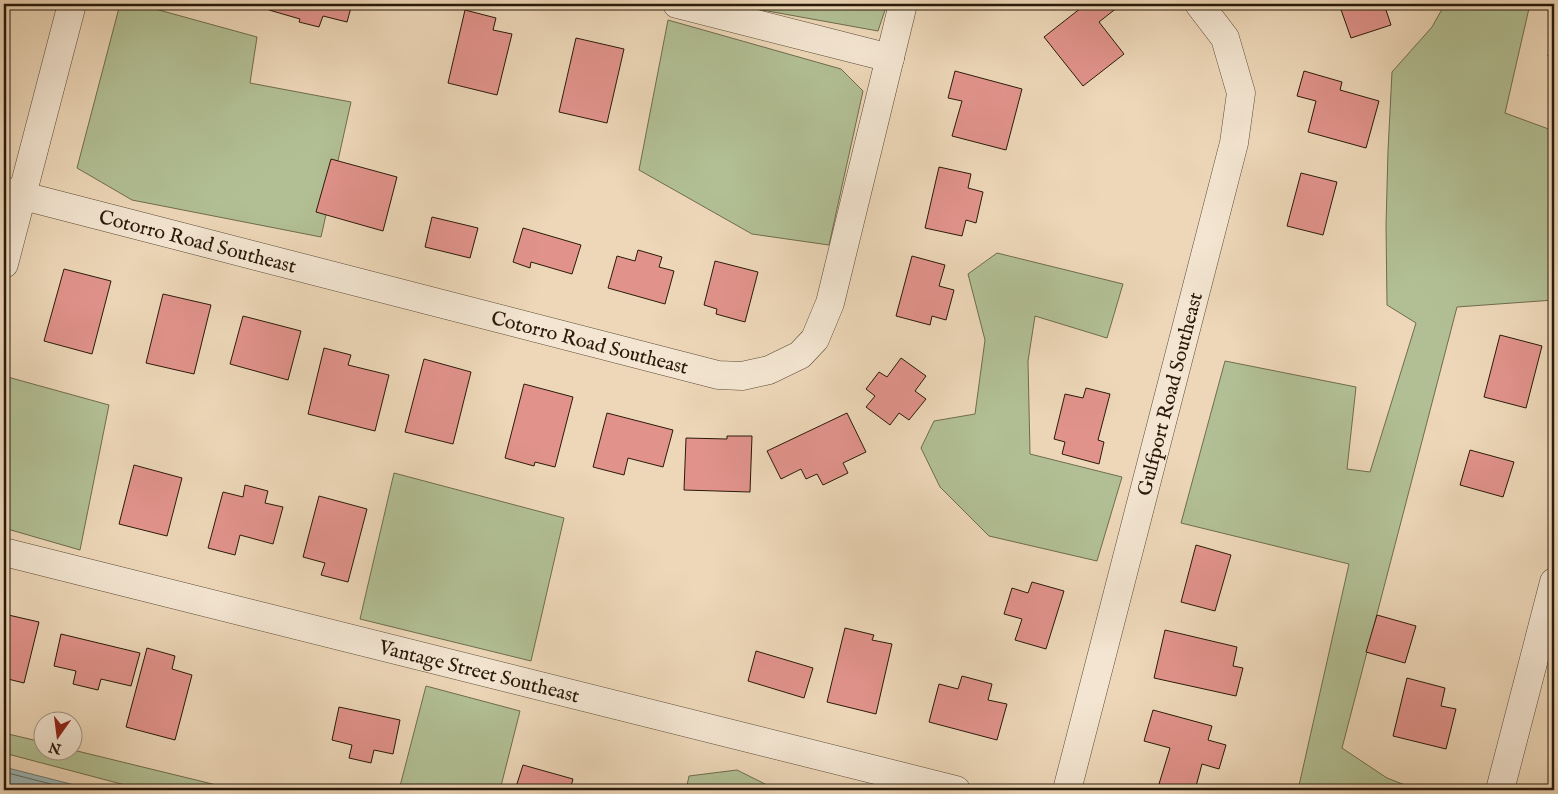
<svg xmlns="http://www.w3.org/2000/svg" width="1558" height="794" viewBox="0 0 1558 794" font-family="'IM FELL English',serif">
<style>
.green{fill:#b2bf94;stroke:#6e6c4e}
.water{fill:#9cb7b7;stroke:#6e7871}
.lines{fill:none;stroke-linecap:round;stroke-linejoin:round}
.shore{stroke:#626860;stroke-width:1}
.building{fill:#e1938b;stroke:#291a09}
.minor-casing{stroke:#5a4935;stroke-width:29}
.minor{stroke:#f3e5d1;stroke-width:28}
.labels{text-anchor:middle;stroke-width:4.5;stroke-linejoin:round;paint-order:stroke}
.street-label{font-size:20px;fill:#291a09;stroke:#f3e5d1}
</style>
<rect width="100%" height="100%" fill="#edd7b8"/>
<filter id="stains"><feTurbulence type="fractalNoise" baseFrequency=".004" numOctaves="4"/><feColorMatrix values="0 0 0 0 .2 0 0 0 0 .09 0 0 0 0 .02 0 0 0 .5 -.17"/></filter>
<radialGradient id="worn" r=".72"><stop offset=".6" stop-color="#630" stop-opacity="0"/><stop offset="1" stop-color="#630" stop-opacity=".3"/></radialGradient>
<!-- green -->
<g class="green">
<polygon points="120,4 137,4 257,37 250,83 351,102 321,237 132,200 77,168"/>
<polygon points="729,4 887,4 878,31"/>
<polygon points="1445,4 1530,4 1505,113 1554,131 1554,300 1457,307 1342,748 1387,778 1418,790 1298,790 1349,564 1181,523 1225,361 1356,387 1347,469 1370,472 1416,323 1387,305 1386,225 1388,151 1392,72 1432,27"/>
<polygon points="668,20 841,69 863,91 829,245 752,234 639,170"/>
<polygon points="997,253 1123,284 1107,338 1035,316 1028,361 1030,454 1122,477 1097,561 989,536 940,487 921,448 934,421 975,414 985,340 968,274"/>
<polygon points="4,376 109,405 80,550 4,528"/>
<polygon points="394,473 564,518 531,661 360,619"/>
<polygon points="426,686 520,711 500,790 399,790"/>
<polygon points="4,733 42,742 42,752 72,752 73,750 237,790 144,790 4,753"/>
<polygon points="737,770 777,790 686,790 689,776"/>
</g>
<!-- water -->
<polygon class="water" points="4,767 94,790 4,790"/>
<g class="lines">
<!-- shore -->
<polyline class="shore" points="4,772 74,790"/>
</g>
<!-- building -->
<g class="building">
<polygon points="188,4 207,4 205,8"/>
<polygon points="271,4 352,4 347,22 323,16 319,27 299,22 300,19 269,10"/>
<polygon points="1086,4 1116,4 1118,7 1099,22 1124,54 1083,86 1044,37"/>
<polygon points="1339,4 1384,4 1391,25 1351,38"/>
<polygon points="465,10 496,18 493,30 512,34 497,95 448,83"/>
<polygon points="1554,31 1554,57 1548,56"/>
<polygon points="576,38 624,49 607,123 559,112"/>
<polygon points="955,71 1022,89 1006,150 952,136 962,101 948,98"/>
<polygon points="1304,71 1342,82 1340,90 1379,101 1366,148 1308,132 1316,101 1297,96"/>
<polygon points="331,159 397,177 383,231 316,212"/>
<polygon points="939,167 971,174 968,188 983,192 976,223 966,220 962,236 925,228"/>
<polygon points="1301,173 1337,182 1323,235 1287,226"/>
<polygon points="432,217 478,228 470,258 425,247"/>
<polygon points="523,228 581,245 572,274 531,262 530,268 513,262"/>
<polygon points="638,250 662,257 659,267 674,271 665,304 608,288 617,256 635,261"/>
<polygon points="912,256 945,265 939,286 954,290 946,320 932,316 930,325 896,316"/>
<polygon points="715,261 758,272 745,322 716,314 717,309 704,305"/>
<polygon points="64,269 111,281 92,354 44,341"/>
<polygon points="163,294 211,305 194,374 146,363"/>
<polygon points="243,316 301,331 288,380 230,364"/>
<polygon points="1500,335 1542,346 1526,408 1484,397"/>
<polygon points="324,348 351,355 348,365 389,375 375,431 308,414"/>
<polygon points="901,358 926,376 915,391 926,399 909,420 899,413 890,425 866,407 875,396 866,389 879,372 887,377"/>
<polygon points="424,359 471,372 453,444 405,432"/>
<polygon points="524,384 573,397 555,467 535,462 534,466 505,458"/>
<polygon points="1086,388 1110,394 1098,440 1104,442 1099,464 1062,454 1065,442 1054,439 1065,394 1083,398"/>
<polygon points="607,413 673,430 663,467 628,458 624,475 593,467"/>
<polygon points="847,413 866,452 843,463 848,473 823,485 817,474 806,479 801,469 781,479 767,451"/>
<polygon points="727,436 752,436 750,492 684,490 686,438 727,439"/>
<polygon points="1470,450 1514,462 1503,497 1460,485"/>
<polygon points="134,465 182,478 167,536 119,524"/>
<polygon points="245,485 268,491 265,503 283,507 273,544 240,535 235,555 208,548 223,492 243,497"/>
<polygon points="319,496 367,509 348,582 321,575 325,563 303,557"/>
<polygon points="1196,545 1231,555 1215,611 1181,602"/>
<polygon points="1032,582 1064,591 1046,649 1015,640 1022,619 1004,614 1012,588 1028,593"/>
<polygon points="4,614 39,622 24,683 4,678"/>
<polygon points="1377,615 1416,626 1405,663 1366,652"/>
<polygon points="845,628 874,635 872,640 892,644 876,714 827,702"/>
<polygon points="1165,630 1237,647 1233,666 1243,668 1236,696 1154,678"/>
<polygon points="61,634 140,653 131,686 101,679 98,690 73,684 76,671 54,666"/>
<polygon points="147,648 175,656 172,669 192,675 175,740 126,727"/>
<polygon points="756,651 813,668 804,698 748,681"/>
<polygon points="962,676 992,684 988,700 1007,704 997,740 929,722 939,684 958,689"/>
<polygon points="1407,678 1445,688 1441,706 1456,709 1446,749 1393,736"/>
<polygon points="339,707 400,720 393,754 374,750 371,763 349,758 352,745 332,740"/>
<polygon points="1153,710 1212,726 1208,740 1226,745 1219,769 1202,764 1195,790 1182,790 1159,784 1170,748 1144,741"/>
<polygon points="523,765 573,779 570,790 515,790"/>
<polygon points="604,786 616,790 619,790 603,790"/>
</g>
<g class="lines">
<!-- minor casing -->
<g class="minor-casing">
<g id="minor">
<polyline points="677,4 890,58"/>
<path id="s1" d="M4,191l714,184 24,1 27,-6 31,-15 15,-16 15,-36 73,-299"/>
<polyline points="4,264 72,4"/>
<path id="s2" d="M4,552l952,238"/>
<path id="s3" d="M1067,790l167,-647 7,-50 -16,-55 -26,-34"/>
<polyline points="1500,790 1554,582"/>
</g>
</g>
<!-- minor -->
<use href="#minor" class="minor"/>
</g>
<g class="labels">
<!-- street labels -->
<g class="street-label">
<text dy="7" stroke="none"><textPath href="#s1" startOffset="200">Cotorro Road Southeast</textPath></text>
<text dy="7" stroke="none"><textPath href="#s1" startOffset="605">Cotorro Road Southeast</textPath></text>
<text dy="7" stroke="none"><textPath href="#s3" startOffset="409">Gulfport Road Southeast</textPath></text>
<text dy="7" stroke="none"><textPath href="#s2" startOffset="490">Vantage Street Southeast</textPath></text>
</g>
</g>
<!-- margin -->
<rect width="1558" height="794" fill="none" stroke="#edd7b8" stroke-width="20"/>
<rect x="5" y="5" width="1548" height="784" fill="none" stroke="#291a09" stroke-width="2.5"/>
<rect x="10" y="10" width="1538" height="774" fill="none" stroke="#291a09"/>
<!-- north arrow -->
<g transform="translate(58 736) rotate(194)"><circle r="24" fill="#f3e5d1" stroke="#a29481"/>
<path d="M0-4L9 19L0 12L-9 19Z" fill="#8f2418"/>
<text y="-8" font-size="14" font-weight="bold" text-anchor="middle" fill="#291a09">N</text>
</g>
<rect width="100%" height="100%" filter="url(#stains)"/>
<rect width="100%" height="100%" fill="url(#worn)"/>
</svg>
